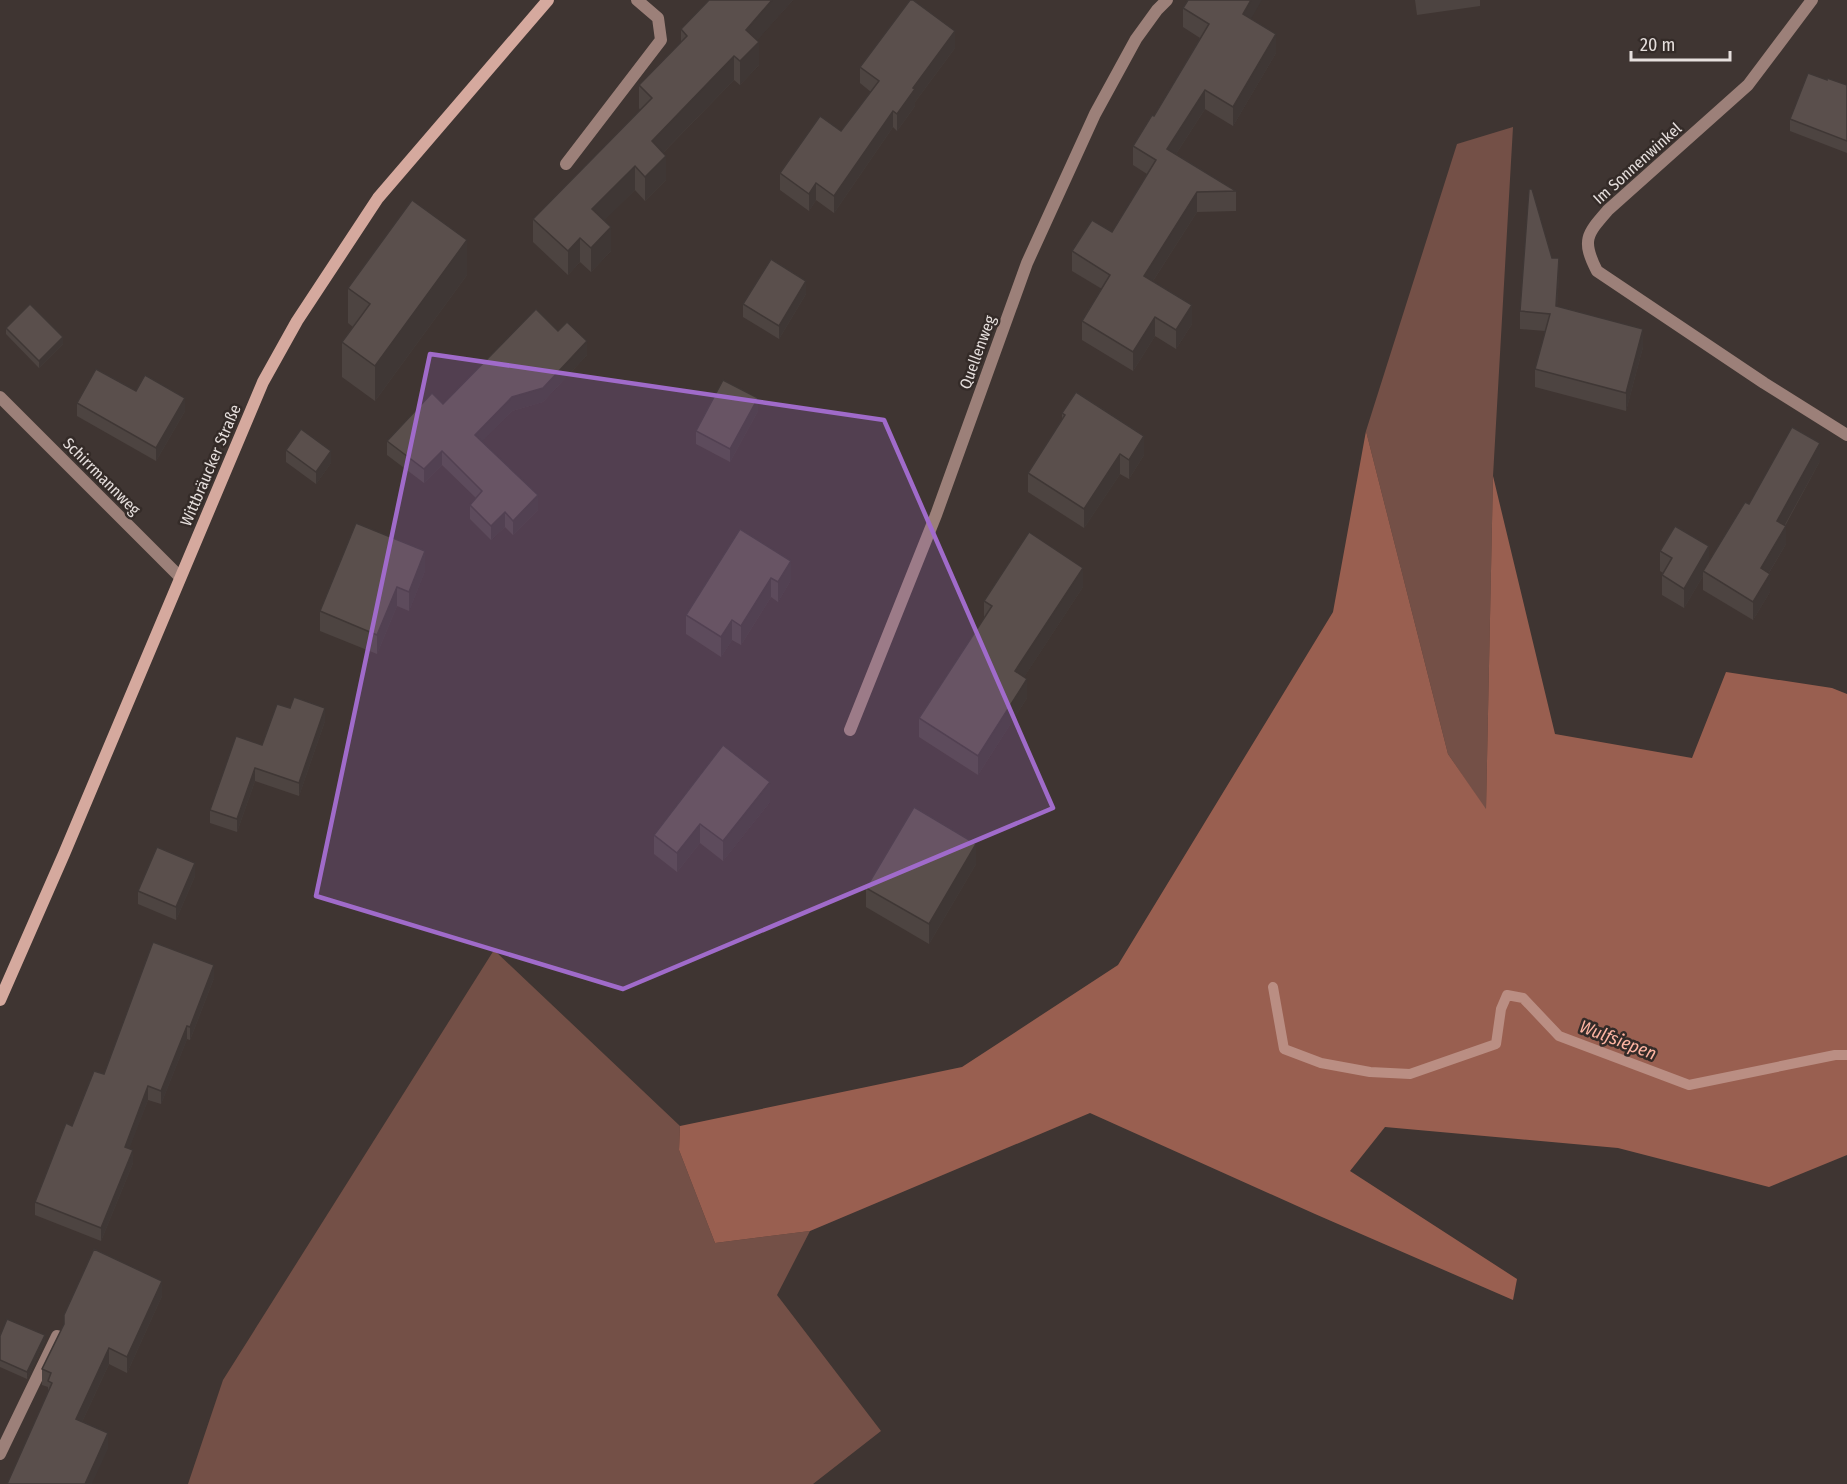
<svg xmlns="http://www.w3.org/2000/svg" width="1847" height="1484" viewBox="0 0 1847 1484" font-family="'Fira Sans Condensed',sans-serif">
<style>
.green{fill:#745047}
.forest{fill:#995f50}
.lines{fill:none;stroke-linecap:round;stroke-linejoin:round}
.stream{stroke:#ba8e83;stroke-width:10}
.service{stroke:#9c8079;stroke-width:12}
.minor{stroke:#9c8079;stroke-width:12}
.secondary{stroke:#d5a99e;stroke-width:12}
.wall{fill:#4d4441}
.shaded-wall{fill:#3f3735}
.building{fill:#5a4f4c;stroke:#3f3735;stroke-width:1.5}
.marked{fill:#a06bca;fill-opacity:0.2;stroke:#a06bca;stroke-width:4.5;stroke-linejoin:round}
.labels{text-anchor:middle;stroke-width:5;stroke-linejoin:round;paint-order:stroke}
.street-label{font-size:16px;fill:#e6dfdd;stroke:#342b28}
.water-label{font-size:18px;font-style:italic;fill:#fcb4a2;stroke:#342b28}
</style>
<rect width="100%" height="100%" fill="#3f3532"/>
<!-- green -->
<g class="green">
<polygon points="1513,127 1493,476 1486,810 1448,754 1366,431 1457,144"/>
<polygon points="494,950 680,1126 679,1150 715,1243 810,1231 777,1295 881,1431 813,1484 188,1484 223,1380"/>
</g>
<!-- forest -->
<polygon class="forest" points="1366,431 1448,754 1486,809 1493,476 1555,734 1692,758 1726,672 1832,688 1847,694 1847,1155 1769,1187 1618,1148 1385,1127 1350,1171 1517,1279 1513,1300 1315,1214 1090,1113 810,1231 715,1243 679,1150 680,1126 962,1067 1118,965 1333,612"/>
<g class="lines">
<!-- stream -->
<polyline class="stream" points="1273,987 1284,1049 1321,1063 1370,1072 1410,1074 1496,1044 1501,1009 1507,995 1523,998 1559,1036 1689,1085 1835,1055 1847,1055"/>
<!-- service -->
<g class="service">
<polyline points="566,164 661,40 658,18 637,0"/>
<polyline points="0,1454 57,1336"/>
</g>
<!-- minor -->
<g class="minor">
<path d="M1812,0l-64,85 -140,125c-21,24 -27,30 -11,61l167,112 83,52"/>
<polyline points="0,397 180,577"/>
<polyline points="850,730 936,515 1027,263 1095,114 1136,39 1157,10 1167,0"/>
</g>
<!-- secondary -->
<polyline class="secondary" points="0,1000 64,854 263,382 297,321 378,198 548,0"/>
</g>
<!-- wall -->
<g class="wall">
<polygon points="793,0 757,40 759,65 740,85 734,80 663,153 666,180 645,201 635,190 604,220 611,251 591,272 580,262 568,275 533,242 533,219 640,110 639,108 639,85 681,42 681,29"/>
<polygon points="1415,0 1480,0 1480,6 1417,15"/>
<polygon points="1183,8 1251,19 1276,53 1233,126 1205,109 1176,154 1236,191 1236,211 1197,212 1153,281 1192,324 1176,349 1155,336 1133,371 1082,340 1082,321 1102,289 1072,271 1072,251 1112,232 1147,174 1133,165 1133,146 1154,116 1200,38 1183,27"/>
<polygon points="955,48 915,102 915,106 897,131 893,127 834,213 816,200 809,211 780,190 780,173 841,131 871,92 860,83 860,67"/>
<polygon points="1827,80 1847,85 1847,153 1790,131 1790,119"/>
<polygon points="1552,258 1559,275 1557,307 1643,347 1626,411 1535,387 1535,369 1545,331 1520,329 1520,311"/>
<polygon points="467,275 375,401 342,377 342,342 353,327 348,323 348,288"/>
<polygon points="806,294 779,339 743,317 743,304"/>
<polygon points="6,328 63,344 39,368 6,334"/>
<polygon points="558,331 587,355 543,402 512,411 482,441 538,510 513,535 505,527 491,540 470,519 470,505 476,498 442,465 424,483 387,455 387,441"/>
<polygon points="136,391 185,411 156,461 77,416 77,403"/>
<polygon points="758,411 730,462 696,444 696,431"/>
<polygon points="1062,413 1144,455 1129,479 1120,474 1084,528 1028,492 1028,473 1062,420"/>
<polygon points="286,450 331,463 316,484 286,462"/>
<polygon points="1820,461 1785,526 1786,544 1769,573 1770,592 1753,620 1703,590 1703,576 1684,608 1662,595 1662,575 1663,573 1660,571 1660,551 1709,561 1749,504"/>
<polygon points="740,529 791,580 778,602 771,597 741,645 732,640 721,657 686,634 686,615"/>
<polygon points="425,571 409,611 397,606 377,654 320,631 320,611"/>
<polygon points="1083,587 1024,677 1027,698 978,775 919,737 919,718 984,619 984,601"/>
<polygon points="325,721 299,796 255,781 237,832 210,823 210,810 262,745"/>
<polygon points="770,802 723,861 700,843 677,872 654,854 654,835"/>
<polygon points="976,864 929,944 866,907 866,888"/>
<polygon points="195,876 176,920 138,904 138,891"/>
<polygon points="214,978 190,1040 187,1039 161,1104 148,1100 129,1148 133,1163 101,1241 35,1215 35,1202 72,1126 104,1074"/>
<polygon points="162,1296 127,1373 109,1364 82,1422 108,1449 48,1393 48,1387 42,1385 42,1369 64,1325 64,1315"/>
<polygon points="0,1336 45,1341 27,1379 0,1367"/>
</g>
<!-- shaded-wall -->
<g class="shaded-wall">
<polygon points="772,0 793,0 746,53 746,30"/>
<polygon points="1251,0 1262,0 1243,33 1243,14"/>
<polygon points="955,31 955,48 915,102 915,106 897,131 897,114 913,88"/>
<polygon points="1276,34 1276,53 1233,126 1233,107"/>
<polygon points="759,42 759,65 740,85 740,61"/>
<polygon points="734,56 734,80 652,164 652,141"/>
<polygon points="1205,90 1205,109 1167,168 1167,149"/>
<polygon points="893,111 893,127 834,213 834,196"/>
<polygon points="666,156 666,180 645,201 645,177"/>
<polygon points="635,166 635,190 592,233 592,209"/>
<polygon points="816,183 816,200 809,211 809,194"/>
<polygon points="1197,192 1197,212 1144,295 1144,276"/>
<polygon points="611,227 611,251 591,272 591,248"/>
<polygon points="580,238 580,262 568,275 568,251"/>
<polygon points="467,240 467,275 375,401 375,366"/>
<polygon points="1559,258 1559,275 1556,324 1556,306"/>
<polygon points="806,281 806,294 779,339 779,326"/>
<polygon points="1192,305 1192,324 1176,349 1176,330"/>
<polygon points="1155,317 1155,336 1133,371 1133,352"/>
<polygon points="1643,329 1643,347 1626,411 1626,393"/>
<polygon points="63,337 63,344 39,368 39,361"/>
<polygon points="587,341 587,355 543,402 512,411 475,449 475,435 512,397"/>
<polygon points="185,398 185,411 156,461 156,448"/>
<polygon points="758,398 758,411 730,462 730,449"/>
<polygon points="1144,436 1144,455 1129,479 1129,460"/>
<polygon points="1820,443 1820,461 1777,539 1777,521"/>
<polygon points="331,451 331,463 316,484 316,472"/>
<polygon points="442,451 442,465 424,483 424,469"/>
<polygon points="1120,454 1120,474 1084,528 1084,509"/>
<polygon points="538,495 538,510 513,535 513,521"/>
<polygon points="505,512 505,527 491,540 491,526"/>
<polygon points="1786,526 1786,544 1761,586 1761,568"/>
<polygon points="1709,546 1709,566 1703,571 1703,576 1684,608 1684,589"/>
<polygon points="425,551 425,571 409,611 409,592"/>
<polygon points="791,561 791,580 778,602 778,582"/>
<polygon points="1083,568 1083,587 1015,691 1015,671"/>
<polygon points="1770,574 1770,592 1753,620 1753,602"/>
<polygon points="771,578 771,597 741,645 741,626"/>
<polygon points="397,587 397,606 377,654 377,635"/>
<polygon points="732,620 732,640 721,657 721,637"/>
<polygon points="1027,679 1027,698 978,775 978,756"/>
<polygon points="325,708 325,721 299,796 299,783"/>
<polygon points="255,768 255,781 237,832 237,819"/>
<polygon points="770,782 770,802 723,861 723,841"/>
<polygon points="700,824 700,843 677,872 677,853"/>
<polygon points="976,844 976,864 929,944 929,924"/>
<polygon points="195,863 195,876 176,920 176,907"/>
<polygon points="214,965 214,978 190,1040 190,1027"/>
<polygon points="187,1026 187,1039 161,1104 161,1091"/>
<polygon points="148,1086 148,1100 125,1160 125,1147"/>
<polygon points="133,1150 133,1163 101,1241 101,1228"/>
<polygon points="162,1281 162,1296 127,1373 127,1357"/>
<polygon points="45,1335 45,1341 27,1379 27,1372"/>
<polygon points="109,1348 109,1364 76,1435 76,1419"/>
<polygon points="108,1433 108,1449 92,1484 85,1484"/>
</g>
<!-- building -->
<g class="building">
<polygon points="709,0 772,0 746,30 759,42 740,61 734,56 652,141 666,156 645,177 635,166 592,209 611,227 591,248 580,238 568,251 533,219 652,98 639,85 687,36 681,29"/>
<polygon points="910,0 913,0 955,31 913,88 915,89 897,114 893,111 834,196 816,183 809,194 780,173 820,116 841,131 879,81 860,67"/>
<polygon points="1188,0 1251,0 1243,14 1276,34 1233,107 1205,90 1167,149 1236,191 1197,192 1144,276 1192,305 1176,330 1155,317 1133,352 1082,321 1110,275 1072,251 1092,220 1112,232 1156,160 1133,146 1152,115 1154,116 1209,24 1183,8"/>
<polygon points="1808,73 1827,80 1827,78 1847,85 1847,141 1790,119"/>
<polygon points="1529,189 1532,189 1552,258 1559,258 1556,306 1643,329 1626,393 1535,369 1550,314 1520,311"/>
<polygon points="412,200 467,240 375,366 342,342 370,304 348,288"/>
<polygon points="771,259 806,281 779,326 743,304"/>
<polygon points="30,304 63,337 39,361 6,328"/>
<polygon points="536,309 558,331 567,322 587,341 543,388 512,397 475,435 538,495 513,521 505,512 491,526 470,505 482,491 442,451 424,469 387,441 432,393 443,404"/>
<polygon points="96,369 136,391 145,375 185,398 156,448 77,403"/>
<polygon points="723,380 758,398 730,449 696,431"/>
<polygon points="1076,392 1144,436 1129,460 1120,454 1084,509 1028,473 1065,415 1062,413"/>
<polygon points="1792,427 1820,443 1777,521 1786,526 1761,568 1770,574 1753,602 1703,571 1745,502 1749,504"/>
<polygon points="301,429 331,451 316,472 286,450"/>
<polygon points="356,523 425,551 409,592 397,587 377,635 320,611"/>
<polygon points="1675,526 1709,546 1684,589 1662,575 1672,558 1660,551"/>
<polygon points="740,529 791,561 778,582 771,578 741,626 732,620 721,637 686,615"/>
<polygon points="1029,532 1083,568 1015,671 1027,679 978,756 919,718 992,606 984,601"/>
<polygon points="294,697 325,708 299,783 255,768 237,819 210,810 236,736 262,745 277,704 290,708"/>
<polygon points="723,745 770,782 723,841 700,824 677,853 654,835"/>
<polygon points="914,807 976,844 929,924 866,888"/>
<polygon points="157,847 195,863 176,907 138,891"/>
<polygon points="153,942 214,965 190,1027 187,1026 161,1091 148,1086 125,1147 133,1150 101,1228 35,1202 66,1123 72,1126 94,1071 104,1074"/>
<polygon points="94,1249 162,1281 127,1357 109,1348 76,1419 108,1433 85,1484 7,1484 52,1383 48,1381 51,1373 42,1369 64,1324 64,1315"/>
<polygon points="7,1319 45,1335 27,1372 0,1360 0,1336"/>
</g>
<!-- marked area -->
<path class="marked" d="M430,354l454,66 169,388 -430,181 -307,-93z"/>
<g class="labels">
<!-- street labels -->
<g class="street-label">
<text transform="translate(1637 163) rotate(-42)" y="6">Im Sonnenwinkel</text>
<text transform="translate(977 352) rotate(-70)" y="6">Quellenweg</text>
<text transform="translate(210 465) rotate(-67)" y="6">Wittbräucker Straße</text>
<text transform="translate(102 476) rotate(45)" y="6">Schirrmannweg</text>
</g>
<!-- water labels -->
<g class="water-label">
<text transform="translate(1618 1040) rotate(21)" y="6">Wulfsiepen</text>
</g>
</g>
<!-- scale -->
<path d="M1631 51v9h99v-9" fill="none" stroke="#e6dfdd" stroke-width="3"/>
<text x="1640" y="51" font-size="18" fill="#e6dfdd" stroke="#342b28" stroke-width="4.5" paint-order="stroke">20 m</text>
</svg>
